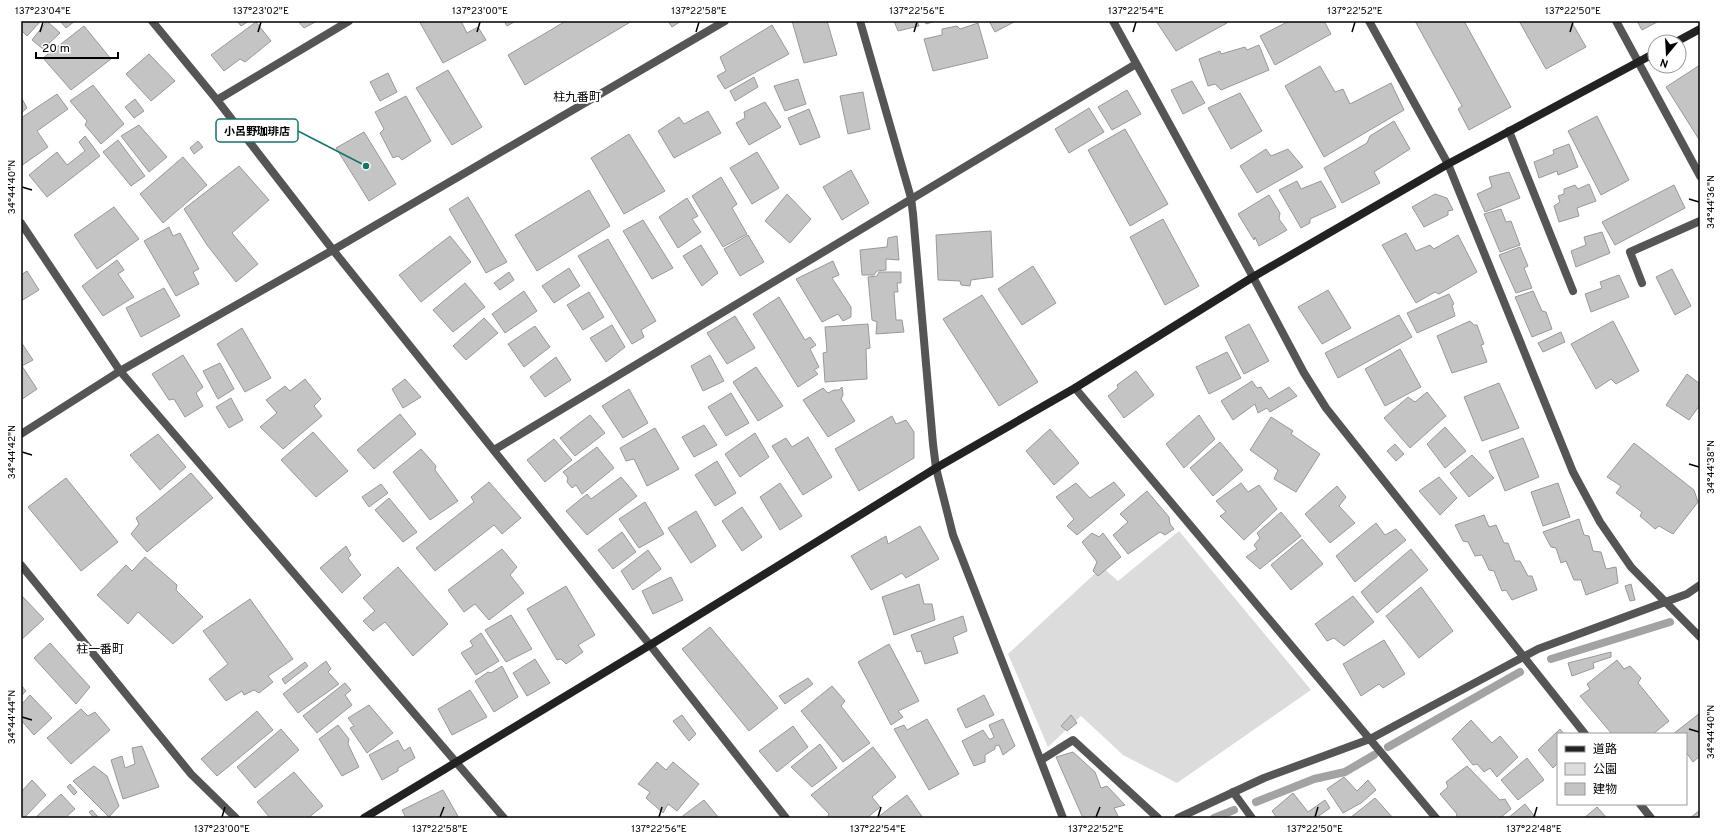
<svg xmlns="http://www.w3.org/2000/svg" width="1721" height="839" viewBox="0 0 1721 839" font-family="Overpass,'Noto Sans JP',sans-serif">
<style>
.green{fill:#dcdcdc}
.lines{fill:none;stroke-linecap:round;stroke-linejoin:round}
.stream{stroke:#a3a3a3;stroke-width:8}
.building{fill:#c4c4c4;stroke:#999}
.street{stroke:#555;stroke-width:8}
.secondary{stroke:#222;stroke-width:8}
.ticks{fill:none;stroke:#000;stroke-width:1.5}
.labels{text-anchor:middle;stroke-width:4;stroke-linejoin:round;paint-order:stroke}
.quarter-label{font-size:12px;fill:#000;stroke:#fff}
.leader{fill:none;stroke:#0f766e;stroke-width:1.5}
.callout-dot{fill:#0f766e;stroke:#fff;stroke-width:1.5}
.callout{fill:#fff;stroke:#0f766e;stroke-width:1.5}
.callout-label{font-size:11px;text-anchor:middle;font-weight:bold;fill:#000}
.neatline{fill:none;stroke:#000;stroke-width:1.5}
.ticks-label{font-size:10px;text-anchor:middle;fill:#000}
</style>
<rect width="100%" height="100%" fill="#fff"/>
<!-- green -->
<polygon class="green" points="1179,531 1311,690 1177,783 1123,755 1081,716 1048,747 1008,654 1102,567 1118,581"/>
<g class="lines">
<!-- stream -->
<g class="stream">
<polyline points="1551,659 1670,622"/>
<polyline points="1388,747 1520,672"/>
<polyline points="1256,802 1314,779 1345,772 1374,755"/>
<polyline points="1214,818 1234,810"/>
</g>
</g>
<!-- building -->
<g class="building">
<polygon points="21,21 41,21 27,36 21,30"/>
<polygon points="47,21 60,33 43,49 32,40"/>
<polygon points="60,21 75,21 66,28"/>
<polygon points="237,21 249,21 241,26"/>
<polygon points="298,21 317,21 304,28"/>
<polygon points="419,21 461,21 467,33 478,27 486,40 443,63"/>
<polygon points="504,21 516,21 507,26"/>
<polygon points="566,21 632,21 525,85 508,55"/>
<polygon points="668,21 681,21 672,27"/>
<polygon points="792,21 827,21 837,55 804,63"/>
<polygon points="894,21 917,21 919,26 898,31"/>
<polygon points="925,21 936,21 926,24"/>
<polygon points="989,21 1016,21 995,32"/>
<polygon points="1156,21 1226,21 1227,23 1176,51"/>
<polygon points="1289,21 1324,21 1331,34 1275,65 1260,36"/>
<polygon points="1415,21 1464,21 1511,107 1469,130 1458,109 1462,106"/>
<polygon points="1519,21 1571,21 1586,47 1546,69"/>
<polygon points="1637,21 1659,21 1642,30"/>
<polygon points="256,22 271,41 245,62 240,59 224,71 211,55"/>
<polygon points="978,23 988,58 933,71 924,39 942,35 942,29 957,26 960,29"/>
<polygon points="772,25 789,54 725,89 717,76 726,71 720,57"/>
<polygon points="84,26 111,59 71,90 43,58"/>
<polygon points="1259,45 1269,70 1221,90 1215,84 1208,86 1199,59 1220,51 1221,54 1245,47 1247,50"/>
<polygon points="149,54 175,81 151,101 126,74"/>
<polygon points="1700,65 1700,141 1666,87"/>
<polygon points="1320,66 1335,92 1343,89 1350,104 1391,83 1404,110 1324,157 1285,86"/>
<polygon points="448,70 482,127 452,145 416,88"/>
<polygon points="388,73 397,92 380,101 370,82"/>
<polygon points="754,77 758,87 735,101 730,91"/>
<polygon points="798,79 806,104 785,111 774,86"/>
<polygon points="1192,81 1205,103 1183,114 1171,90"/>
<polygon points="93,85 124,124 101,144 85,125 87,121 70,101"/>
<polygon points="1127,90 1141,114 1112,130 1098,107"/>
<polygon points="863,92 870,129 848,134 840,96"/>
<polygon points="1240,93 1262,131 1231,149 1208,108"/>
<polygon points="57,94 68,109 37,131 48,147 21,166 21,118"/>
<polygon points="406,96 431,141 402,160 398,156 393,158 380,133 384,129 375,112"/>
<polygon points="21,97 27,108 21,113"/>
<polygon points="135,99 144,111 134,118 125,107"/>
<polygon points="765,102 781,127 749,145 736,123 745,118 744,112"/>
<polygon points="1089,108 1104,132 1069,153 1055,129"/>
<polygon points="809,109 820,137 800,145 788,118"/>
<polygon points="708,111 721,133 674,158 658,131 679,117 684,124"/>
<polygon points="1597,116 1629,180 1601,195 1568,131"/>
<polygon points="1394,121 1410,149 1374,172 1380,183 1342,203 1324,168 1367,143 1370,136"/>
<polygon points="139,125 167,157 149,172 121,136"/>
<polygon points="1125,129 1168,204 1130,226 1088,150"/>
<polygon points="364,132 396,184 369,201 336,148"/>
<polygon points="629,134 665,191 624,214 591,158"/>
<polygon points="85,136 100,156 47,197 29,175 57,152 67,165 85,151 79,142"/>
<polygon points="118,140 145,176 131,186 103,152"/>
<polygon points="198,141 203,147 194,154 190,148"/>
<polygon points="1569,144 1578,167 1558,175 1557,171 1539,178 1534,162 1554,154 1553,150"/>
<polygon points="1266,149 1271,156 1288,149 1303,167 1257,193 1240,166"/>
<polygon points="757,152 779,188 752,204 730,168"/>
<polygon points="183,157 207,185 163,223 140,194"/>
<polygon points="239,166 269,200 232,233 258,264 236,282 207,245 184,209"/>
<polygon points="851,170 869,203 842,220 823,187"/>
<polygon points="1509,172 1520,198 1485,212 1477,194 1492,187 1489,177"/>
<polygon points="721,177 737,204 732,208 747,234 723,247 692,196"/>
<polygon points="1297,181 1301,189 1321,181 1336,207 1310,219 1310,223 1301,228 1279,190"/>
<polygon points="1589,184 1596,201 1577,208 1579,216 1559,222 1554,206 1560,202 1558,196 1564,194 1564,189 1575,185 1578,189"/>
<polygon points="1674,185 1685,208 1615,245 1602,222"/>
<polygon points="589,190 610,226 537,271 515,235"/>
<polygon points="787,194 811,219 790,243 765,221"/>
<polygon points="1435,194 1447,198 1453,210 1448,211 1448,215 1424,227 1412,207"/>
<polygon points="1269,195 1280,213 1279,219 1287,230 1259,246 1255,237 1254,240 1238,214"/>
<polygon points="468,197 507,262 486,273 449,209"/>
<polygon points="687,198 698,216 692,219 701,232 678,248 659,217"/>
<polygon points="114,207 139,239 97,269 74,235"/>
<polygon points="1501,209 1506,222 1511,221 1520,245 1500,252 1484,214"/>
<polygon points="1163,219 1199,286 1165,305 1130,237"/>
<polygon points="643,220 673,268 652,279 623,231"/>
<polygon points="169,227 173,236 180,233 199,269 193,272 199,284 176,296 144,241"/>
<polygon points="991,231 993,277 971,280 970,286 961,285 960,281 938,280 936,235"/>
<polygon points="1602,232 1610,253 1576,267 1571,251 1586,245 1584,237"/>
<polygon points="1406,233 1416,251 1430,245 1434,249 1458,235 1477,272 1439,294 1435,292 1416,303 1382,245"/>
<polygon points="748,235 764,262 740,276 724,249"/>
<polygon points="450,236 471,262 421,302 399,275"/>
<polygon points="897,236 899,260 886,259 886,270 877,271 874,275 862,275 860,250 887,247 888,238"/>
<polygon points="608,239 656,321 641,330 644,337 632,344 578,256"/>
<polygon points="701,245 718,273 702,286 683,256"/>
<polygon points="1520,247 1528,266 1524,268 1532,288 1516,293 1499,255"/>
<polygon points="117,260 124,270 118,274 134,297 103,316 82,286"/>
<polygon points="833,261 839,275 832,278 851,307 851,317 843,321 838,314 822,322 796,279"/>
<polygon points="1033,266 1056,303 1022,325 998,289"/>
<polygon points="569,268 580,286 554,303 542,286"/>
<polygon points="1672,269 1691,306 1675,315 1656,277"/>
<polygon points="27,271 39,290 21,301 21,275"/>
<polygon points="509,272 514,280 500,290 494,283"/>
<polygon points="879,272 901,272 901,283 897,283 898,292 894,292 896,320 902,320 904,332 876,334 877,322 872,320 868,277 877,276"/>
<polygon points="1619,275 1629,297 1591,312 1585,294 1602,288 1600,282"/>
<polygon points="465,283 485,307 453,332 433,310"/>
<polygon points="164,288 180,316 141,337 126,308"/>
<polygon points="1328,290 1351,328 1322,344 1298,307"/>
<polygon points="524,291 537,311 505,333 492,314"/>
<polygon points="1533,291 1542,311 1546,312 1552,329 1532,337 1515,297"/>
<polygon points="589,292 604,317 583,330 567,305"/>
<polygon points="1449,294 1454,304 1452,305 1455,316 1417,333 1407,313"/>
<polygon points="982,295 1038,382 999,406 943,319"/>
<polygon points="779,297 805,340 810,337 816,345 810,349 819,367 814,370 818,374 798,387 753,314"/>
<polygon points="1399,315 1412,337 1338,378 1325,353"/>
<polygon points="735,316 755,348 727,364 707,333"/>
<polygon points="484,318 498,333 466,360 453,346"/>
<polygon points="1470,321 1474,325 1477,325 1484,344 1481,345 1487,362 1452,373 1437,336"/>
<polygon points="1613,321 1639,371 1616,384 1611,379 1596,389 1571,344"/>
<polygon points="868,324 870,348 866,349 867,379 825,382 823,353 827,352 825,327"/>
<polygon points="1249,324 1269,361 1244,374 1225,337"/>
<polygon points="612,325 625,347 606,362 590,338"/>
<polygon points="535,326 550,347 524,367 508,344"/>
<polygon points="242,328 271,378 245,392 217,344"/>
<polygon points="1561,332 1565,342 1543,352 1538,343"/>
<polygon points="21,342 33,360 22,366 37,389 21,400"/>
<polygon points="1400,349 1421,387 1385,406 1365,369"/>
<polygon points="1227,352 1241,378 1209,394 1196,367"/>
<polygon points="183,355 203,387 196,393 203,406 185,417 174,399 169,400 152,374"/>
<polygon points="710,355 724,381 703,391 691,366"/>
<polygon points="556,357 571,380 545,397 530,377"/>
<polygon points="220,363 234,389 218,399 203,371"/>
<polygon points="756,367 783,406 758,421 733,382"/>
<polygon points="1136,371 1154,395 1124,418 1108,396 1118,388 1117,385"/>
<polygon points="1687,374 1700,384 1700,405 1689,420 1666,405"/>
<polygon points="305,379 321,399 314,406 322,416 283,449 260,427 277,413 266,400 285,386 290,391"/>
<polygon points="405,379 421,397 403,408 392,389"/>
<polygon points="1252,381 1257,388 1261,387 1269,399 1289,387 1297,396 1270,412 1267,408 1258,413 1255,404 1233,420 1221,401"/>
<polygon points="1499,383 1519,428 1482,441 1464,397"/>
<polygon points="842,387 843,395 841,399 855,421 828,437 803,400 823,388 828,393 834,390 839,390"/>
<polygon points="629,389 648,423 623,438 602,406"/>
<polygon points="1427,392 1446,416 1410,448 1384,418 1408,397 1415,402"/>
<polygon points="731,393 749,423 726,436 708,407"/>
<polygon points="231,398 243,420 229,428 216,407"/>
<polygon points="400,414 416,434 374,469 357,450"/>
<polygon points="590,415 605,433 575,456 560,438"/>
<polygon points="1199,415 1215,439 1184,468 1166,444"/>
<polygon points="892,416 896,424 906,420 914,432 914,458 859,491 835,449"/>
<polygon points="1271,417 1293,431 1291,434 1320,454 1296,492 1274,479 1278,470 1250,450"/>
<polygon points="704,425 717,445 694,457 682,437"/>
<polygon points="1445,427 1466,451 1445,468 1427,444"/>
<polygon points="655,428 679,469 647,486 634,459 626,461 620,448"/>
<polygon points="1050,429 1079,463 1054,485 1026,451"/>
<polygon points="313,432 348,471 316,497 281,460"/>
<polygon points="755,433 769,457 740,477 725,454"/>
<polygon points="158,434 186,467 160,490 130,455"/>
<polygon points="808,437 832,477 803,495 772,446 786,438 792,447"/>
<polygon points="1523,438 1539,477 1505,491 1489,451"/>
<polygon points="554,439 572,460 545,482 527,460"/>
<polygon points="1220,442 1243,470 1213,496 1190,468"/>
<polygon points="1634,443 1694,490 1698,502 1673,534 1659,526 1655,529 1640,516 1642,512 1616,493 1621,486 1607,477"/>
<polygon points="1395,444 1404,454 1396,461 1387,451"/>
<polygon points="597,447 614,468 582,494 576,485 572,488 567,482 568,478 563,472"/>
<polygon points="421,449 436,466 435,470 458,501 430,520 393,472"/>
<polygon points="1472,455 1494,478 1469,497 1450,473"/>
<polygon points="717,461 736,493 715,506 695,475"/>
<polygon points="191,473 213,498 147,552 131,534 139,524 136,518"/>
<polygon points="621,477 637,496 587,535 566,511 587,494 591,499"/>
<polygon points="1439,477 1457,498 1440,515 1419,491"/>
<polygon points="66,478 118,542 81,571 28,507"/>
<polygon points="489,482 521,518 502,534 494,525 435,571 416,548 474,502 471,497"/>
<polygon points="1114,482 1125,495 1077,535 1067,526 1074,519 1056,497 1076,483 1090,498"/>
<polygon points="780,483 802,516 780,530 760,497"/>
<polygon points="1241,483 1248,492 1259,485 1277,509 1244,540 1220,516 1226,512 1216,501"/>
<polygon points="1558,483 1570,517 1543,526 1531,492"/>
<polygon points="381,484 388,493 369,507 362,497"/>
<polygon points="1337,486 1346,497 1339,506 1355,523 1330,543 1305,514"/>
<polygon points="1147,491 1169,517 1170,524 1174,529 1165,535 1160,532 1128,554 1113,535 1128,522 1120,514"/>
<polygon points="389,498 417,532 403,542 375,510"/>
<polygon points="645,502 664,534 639,548 619,519"/>
<polygon points="742,507 762,537 742,551 722,521"/>
<polygon points="696,511 716,546 691,563 668,528"/>
<polygon points="1281,512 1301,536 1260,569 1246,557 1257,549 1254,545 1260,538 1257,533"/>
<polygon points="1484,515 1489,527 1496,525 1504,543 1508,543 1515,561 1520,561 1528,576 1532,576 1537,590 1512,600 1506,590 1502,591 1494,571 1489,570 1482,555 1475,556 1468,542 1463,541 1455,525"/>
<polygon points="1579,519 1584,535 1589,536 1593,551 1601,552 1606,569 1616,567 1618,583 1586,595 1581,580 1574,580 1566,561 1561,563 1556,548 1551,547 1543,532"/>
<polygon points="1376,523 1385,535 1396,529 1406,540 1355,582 1336,556"/>
<polygon points="920,526 939,559 906,578 902,573 871,590 851,556 886,536 888,544"/>
<polygon points="622,532 636,552 613,569 598,550"/>
<polygon points="1092,533 1099,537 1103,533 1121,557 1098,576 1093,571 1097,562 1082,542"/>
<polygon points="1302,539 1323,564 1291,590 1271,565"/>
<polygon points="346,546 351,555 348,558 361,575 342,593 320,568"/>
<polygon points="502,549 517,567 510,575 524,593 489,620 475,604 464,612 448,590"/>
<polygon points="1411,549 1428,570 1377,613 1361,592"/>
<polygon points="648,550 661,569 633,590 621,571"/>
<polygon points="145,557 177,585 176,590 203,617 173,644 138,612 128,624 97,595 126,565 132,571"/>
<polygon points="398,567 448,624 413,656 385,622 373,631 363,621 375,611 363,598"/>
<polygon points="671,577 683,600 653,614 642,591"/>
<polygon points="919,584 924,604 932,604 935,620 894,635 882,597"/>
<polygon points="1631,584 1635,600 1630,601 1625,586"/>
<polygon points="566,586 595,635 578,645 583,652 566,664 561,659 557,660 527,609"/>
<polygon points="1421,587 1453,631 1419,658 1386,616"/>
<polygon points="21,595 44,619 21,640"/>
<polygon points="1353,596 1374,622 1344,646 1334,638 1327,641 1315,624"/>
<polygon points="250,599 293,659 268,676 273,682 259,693 254,690 244,695 242,691 226,701 209,679 228,664 203,631"/>
<polygon points="511,615 532,649 506,662 485,630"/>
<polygon points="963,616 967,631 953,637 958,653 925,664 921,651 917,652 911,635"/>
<polygon points="710,627 778,708 749,731 682,649"/>
<polygon points="481,633 499,661 476,675 461,653 473,646 470,641"/>
<polygon points="1384,640 1405,674 1383,688 1379,684 1361,696 1343,664"/>
<polygon points="50,643 90,687 76,704 34,658"/>
<polygon points="889,644 919,701 898,711 903,717 891,725 858,662"/>
<polygon points="1611,652 1611,657 1593,663 1594,668 1572,676 1568,663"/>
<polygon points="535,659 550,683 527,696 513,673"/>
<polygon points="1617,660 1624,669 1630,666 1641,678 1638,683 1669,721 1653,734 1612,734 1580,696 1590,689 1587,684"/>
<polygon points="326,661 331,669 328,672 339,684 298,713 283,694"/>
<polygon points="305,662 308,666 285,684 282,679"/>
<polygon points="502,666 518,697 494,712 475,681 488,672 491,673"/>
<polygon points="808,678 813,684 785,704 779,696"/>
<polygon points="345,683 351,690 345,695 352,705 317,733 303,716"/>
<polygon points="21,685 26,691 21,696"/>
<polygon points="832,686 845,701 841,706 870,743 843,762 801,711"/>
<polygon points="470,690 487,717 452,735 438,709"/>
<polygon points="30,695 52,718 34,735 21,720 21,705"/>
<polygon points="984,695 994,715 966,728 957,709"/>
<polygon points="369,705 393,733 367,753 350,728 354,726 348,718"/>
<polygon points="81,709 88,716 95,712 110,730 71,764 47,738"/>
<polygon points="257,711 273,730 217,776 201,759"/>
<polygon points="1700,713 1700,756 1693,762 1686,752 1686,734 1673,734"/>
<polygon points="682,715 696,734 689,741 673,721"/>
<polygon points="1071,715 1077,723 1067,731 1061,726"/>
<polygon points="927,719 959,774 929,790 894,729 904,725 907,730"/>
<polygon points="1003,719 1015,746 1003,755 999,745 995,746 995,749 985,755 985,762 974,766 962,741 983,730 989,739 991,739 994,737 989,725"/>
<polygon points="1471,720 1492,743 1500,736 1518,757 1497,777 1490,768 1484,772 1477,764 1473,765 1452,739"/>
<polygon points="338,725 349,739 348,744 359,767 342,776 319,739"/>
<polygon points="793,726 808,747 777,772 759,751"/>
<polygon points="281,729 299,750 255,788 237,767"/>
<polygon points="1560,729 1564,734 1558,734 1558,763 1553,768 1538,750"/>
<polygon points="398,740 404,751 410,747 415,758 398,768 398,771 382,780 369,755"/>
<polygon points="820,744 837,768 812,787 791,767"/>
<polygon points="142,746 159,787 123,799 111,760 122,756 125,768 135,764 132,748"/>
<polygon points="873,747 896,777 872,797 880,807 867,818 827,818 829,814 811,795"/>
<polygon points="1073,752 1095,772 1101,788 1107,786 1125,805 1114,808 1119,818 1083,818 1056,757"/>
<polygon points="1527,758 1544,780 1518,800 1501,780"/>
<polygon points="657,762 666,770 673,762 699,784 677,811 668,804 663,813 646,798 650,792 638,784"/>
<polygon points="94,766 107,776 119,806 109,817 73,781"/>
<polygon points="1467,766 1500,800 1505,799 1511,809 1500,818 1456,818 1457,814 1440,794 1448,787 1446,782"/>
<polygon points="294,772 323,806 308,818 270,818 257,802"/>
<polygon points="1344,777 1357,791 1368,780 1376,790 1361,803 1343,813 1327,789"/>
<polygon points="32,780 46,795 24,818 21,818 21,792"/>
<polygon points="70,784 77,792 74,795 67,787"/>
<polygon points="443,790 459,818 406,818 402,810"/>
<polygon points="1293,793 1308,812 1325,800 1330,808 1316,818 1277,818 1272,811"/>
<polygon points="61,794 75,809 65,818 35,818"/>
<polygon points="907,795 923,818 878,818 878,817"/>
<polygon points="1375,798 1393,818 1350,818"/>
<polygon points="704,800 719,818 680,818"/>
<polygon points="1525,804 1536,818 1508,818"/>
<polygon points="1597,807 1607,818 1584,818"/>
<polygon points="92,810 99,818 94,818 89,812"/>
<polygon points="1700,810 1700,818 1690,818"/>
</g>
<g class="lines">
<!-- street -->
<g class="street">
<polyline points="152,21 217,100 333,250 650,645 786,818"/>
<polyline points="860,21 911,198 913,214 933,444 936,468 953,535 1063,818"/>
<polyline points="1113,21 1253,277 1304,373 1326,408 1585,734"/>
<polyline points="1369,21 1448,164 1573,472 1600,522 1631,567 1700,637"/>
<polyline points="1616,21 1700,176"/>
<polyline points="217,100 349,21"/>
<polyline points="1509,131 1573,291"/>
<polyline points="21,223 120,371 504,818"/>
<polyline points="1642,283 1630,252 1700,221"/>
<polyline points="1075,388 1436,818"/>
<polyline points="21,434 120,371 333,250 725,21"/>
<polyline points="494,450 1136,64"/>
<polyline points="21,565 191,774 236,818"/>
<polyline points="1041,760 1073,740 1158,818"/>
<polyline points="1233,792 1252,818"/>
<polyline points="1640,804 1651,818"/>
<polyline points="1178,818 1264,778 1370,739 1538,649 1687,594 1700,585"/>
</g>
<!-- secondary -->
<g class="secondary">
<polyline points="1676,42 1700,29"/>
<polyline points="364,818 650,645 936,468 1075,388 1253,277 1448,164 1655,53"/>
</g>
</g>
<!-- ticks -->
<path class="ticks" d="M40,32l3,-10M258,32l3,-10M477,32l3,-10M696,32l3,-10M914,32l3,-10M1133,32l3,-10M1352,32l3,-10M1570,32l3,-10M22,187l10,3M1689,199l10,3M22,452l10,3M1689,464l10,3M22,717l10,3M1689,729l10,3M222,817l3,-10M440,817l4,-10M659,817l3,-10M878,817l3,-10M1096,817l4,-10M1315,817l3,-10M1534,817l3,-10"/>
<g class="labels">
<!-- quarter labels -->
<g class="quarter-label">
<text x="577" y="101">柱九番町</text>
<text x="100" y="653">柱一番町</text>
</g>
</g>
<!-- callouts -->
<path class="leader" d="M366 166L298 131"/>
<circle class="callout-dot" cx="366" cy="166" r="4"/>
<rect class="callout" x="216" y="119" width="82" height="23" rx="4"/>
<g class="callout-label">
<text x="257" y="135">小呂野珈琲店</text>
</g>
<!-- border -->
<rect width="1721" height="839" fill="none" stroke="#ffffff" stroke-width="44"/>
<!-- legend -->
<rect x="1557" y="733" width="130" height="72" fill="#ffffff" stroke="#999999"/>
<rect x="1565" y="746" width="20" height="6" fill="#222222" stroke="#999999"/>
<text x="1593" y="753" font-size="12" fill="#000000">道路</text>
<rect x="1565" y="763" width="20" height="12" fill="#dcdcdc" stroke="#999999"/>
<text x="1593" y="773" font-size="12" fill="#000000">公園</text>
<rect x="1565" y="783" width="20" height="12" fill="#c4c4c4" stroke="#999999"/>
<text x="1593" y="793" font-size="12" fill="#000000">建物</text>
<!-- north arrow -->
<g transform="translate(1667 54) rotate(198)"><circle r="19" fill="#ffffff" stroke="#999999"/>
<path d="M0-3L7 15L0 10L-7 15Z" fill="#000000"/>
<text y="-6" font-size="11" font-weight="bold" text-anchor="middle" fill="#000000">N</text>
</g>
<!-- scale -->
<path d="M36 52v6h82v-6" fill="none" stroke="#000000" stroke-width="2"/>
<text x="42" y="52" font-size="12" fill="#000000" stroke="#ffffff" stroke-width="3" paint-order="stroke">20 m</text>
<rect x="22" y="22" width="1677" height="795" class="neatline"/>
<g class="ticks-label">
<text x="43" y="14">137°23'04"E</text>
<text x="261" y="14">137°23'02"E</text>
<text x="480" y="14">137°23'00"E</text>
<text x="699" y="14">137°22'58"E</text>
<text x="917" y="14">137°22'56"E</text>
<text x="1136" y="14">137°22'54"E</text>
<text x="1355" y="14">137°22'52"E</text>
<text x="1573" y="14">137°22'50"E</text>
<text transform="translate(11 187) rotate(-90)" y="4">34°44'40"N</text>
<text transform="translate(1710 202) rotate(-90)" y="4">34°44'36"N</text>
<text transform="translate(11 452) rotate(-90)" y="4">34°44'42"N</text>
<text transform="translate(1710 467) rotate(-90)" y="4">34°44'38"N</text>
<text transform="translate(11 717) rotate(-90)" y="4">34°44'44"N</text>
<text transform="translate(1710 732) rotate(-90)" y="4">34°44'40"N</text>
<text x="222" y="832">137°23'00"E</text>
<text x="440" y="832">137°22'58"E</text>
<text x="659" y="832">137°22'56"E</text>
<text x="878" y="832">137°22'54"E</text>
<text x="1096" y="832">137°22'52"E</text>
<text x="1315" y="832">137°22'50"E</text>
<text x="1534" y="832">137°22'48"E</text>
</g>
</svg>
